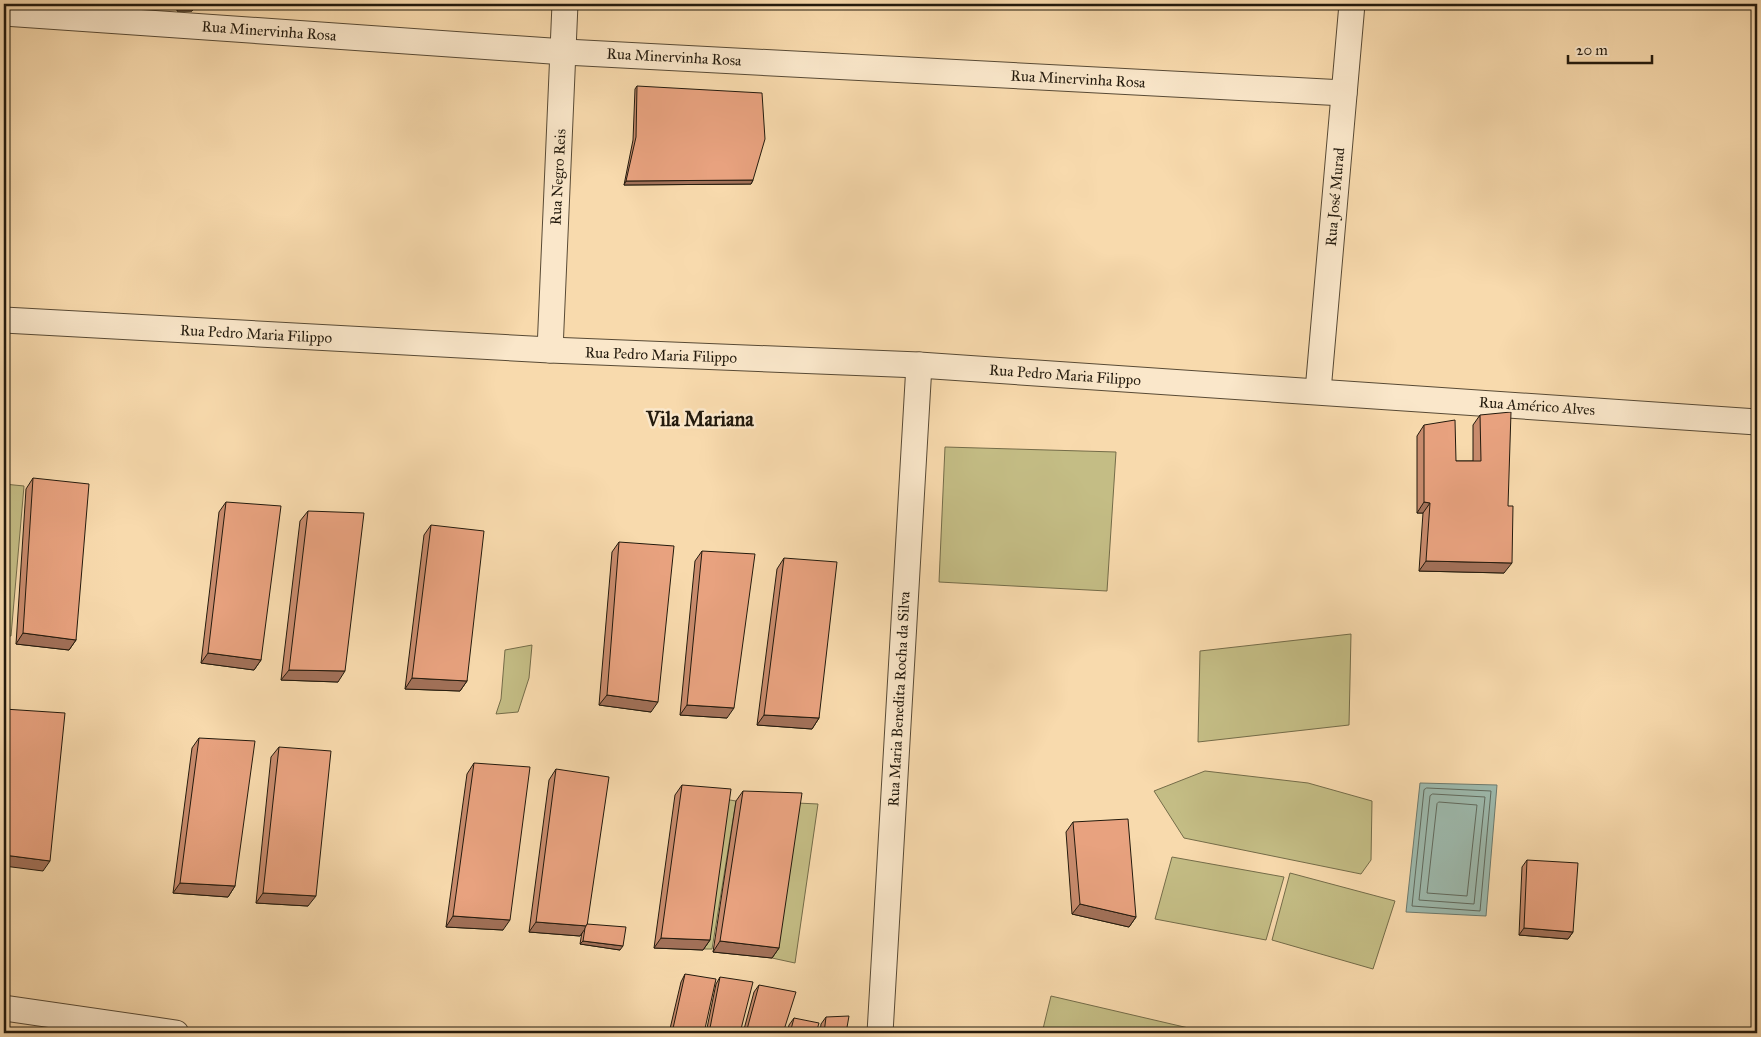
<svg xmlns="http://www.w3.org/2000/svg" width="1761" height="1037" viewBox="0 0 1761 1037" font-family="'IM FELL Great Primer',serif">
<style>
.green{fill:#c4bd85;stroke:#746c49}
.water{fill:#9dbaae;stroke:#6c7a6e}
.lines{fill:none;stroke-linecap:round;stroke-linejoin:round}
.shore{stroke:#606a5e;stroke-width:1}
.minor-casing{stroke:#584a35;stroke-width:27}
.minor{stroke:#fae7ca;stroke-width:25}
.wall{fill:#c88b6d;stroke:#231a0d}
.shaded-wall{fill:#a27159;stroke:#231a0d}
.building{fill:#e8a27f;stroke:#231a0d}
.labels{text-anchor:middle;stroke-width:5;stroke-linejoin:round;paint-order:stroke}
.street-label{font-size:15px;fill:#231a0d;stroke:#fae7ca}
.district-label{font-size:20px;font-weight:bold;fill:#231a0d;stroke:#fae7ca}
</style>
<rect width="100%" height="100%" fill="#f8daad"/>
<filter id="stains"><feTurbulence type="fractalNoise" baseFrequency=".004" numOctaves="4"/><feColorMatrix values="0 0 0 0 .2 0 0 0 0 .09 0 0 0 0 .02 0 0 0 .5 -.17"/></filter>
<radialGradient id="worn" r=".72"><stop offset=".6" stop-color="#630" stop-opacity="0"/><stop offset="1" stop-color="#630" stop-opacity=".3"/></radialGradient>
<!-- green -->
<g class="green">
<polygon points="945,447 1116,452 1107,591 939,582"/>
<polygon points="4,484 24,486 11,636 4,636"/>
<polygon points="1351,634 1349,725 1198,742 1200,651"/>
<polygon points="532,645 529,678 518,712 496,714 501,699 505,650"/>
<polygon points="1205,771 1308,783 1372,801 1371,860 1361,874 1184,838 1154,791"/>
<polygon points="724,799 736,801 712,949 704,949"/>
<polygon points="797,803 818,804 795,963 772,958"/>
<polygon points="1172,857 1284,877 1266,940 1155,919"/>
<polygon points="1290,873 1395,901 1373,969 1272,940"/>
<polygon points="1051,996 1210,1033 1042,1033"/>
</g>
<!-- water -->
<polygon class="water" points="1420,783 1497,785 1486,916 1406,912"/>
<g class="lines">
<!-- shore -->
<g class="shore">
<polygon points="1427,788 1491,791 1480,911 1412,906 1424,790"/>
<polygon points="1433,794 1485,797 1474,904 1419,900 1430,796"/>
<polygon points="1439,802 1477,805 1467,896 1427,893 1437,804"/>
</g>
<!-- minor casing -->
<g class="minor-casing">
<g id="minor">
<polyline points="4,13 565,52 1344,93"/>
<polyline points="4,320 550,350 919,365 1757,422"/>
<polyline points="550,350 565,4"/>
<polyline points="1318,391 1352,4"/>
<polyline points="4,1008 176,1033"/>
<polyline points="880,1033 919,365"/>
</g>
</g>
<!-- minor -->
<use href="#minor" class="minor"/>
</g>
<!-- wall -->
<g class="wall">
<polygon points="177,4 200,4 197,4 192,11 177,11"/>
<polygon points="637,86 753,180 751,184 624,185 633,140 635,89"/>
<polygon points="1480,415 1504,573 1419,571 1423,513 1417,513 1417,436 1424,425 1456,461 1473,461 1473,425"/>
<polygon points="33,478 76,640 69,650 16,644 26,489"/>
<polygon points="226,502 261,660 254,670 201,663 219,512"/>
<polygon points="308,511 338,682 281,680 300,521"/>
<polygon points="431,525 467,681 460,691 405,689 424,535"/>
<polygon points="619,542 651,712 599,705 612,552"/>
<polygon points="702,551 727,718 680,715 695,561"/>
<polygon points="784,558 819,718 812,729 757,725 777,569"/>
<polygon points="199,738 235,886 228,897 173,893 192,748"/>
<polygon points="279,747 308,906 256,903 271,757"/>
<polygon points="474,763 503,930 446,927 467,774"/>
<polygon points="556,769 587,924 620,950 580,944 582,932 580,936 529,932 549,780"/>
<polygon points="682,785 710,940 703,950 654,948 675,795"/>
<polygon points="743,791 779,948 772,958 713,952 736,801"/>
<polygon points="1073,822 1136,917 1129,927 1072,914 1066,832"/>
<polygon points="1527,860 1573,932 1568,939 1519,935 1522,867"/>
<polygon points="685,974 704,1033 669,1033 681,982"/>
<polygon points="720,977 740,1033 706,1033 716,984"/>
<polygon points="759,985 783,1033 743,1033 754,992"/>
<polygon points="826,1017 846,1033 820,1033 821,1024"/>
<polygon points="794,1018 816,1033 787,1033 789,1025"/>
</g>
<!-- shaded-wall -->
<g class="shaded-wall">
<polygon points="181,4 200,4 197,4 192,11 177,11"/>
<polygon points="753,180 751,184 624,185 626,181"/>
<polygon points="1424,502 1430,503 1423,513 1417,513"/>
<polygon points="1426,561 1512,563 1504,573 1419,571"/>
<polygon points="23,633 76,640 69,650 16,644"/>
<polygon points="208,653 261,660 254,670 201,663"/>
<polygon points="289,670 345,671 338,682 281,680"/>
<polygon points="412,678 467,681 460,691 405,689"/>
<polygon points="607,695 658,702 651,712 599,705"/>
<polygon points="687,705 734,708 727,718 680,715"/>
<polygon points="764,715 819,718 812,729 757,725"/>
<polygon points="4,855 50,861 43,871 4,866"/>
<polygon points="180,883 235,886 228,897 173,893"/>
<polygon points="263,893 316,896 308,906 256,903"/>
<polygon points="1080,904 1136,917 1129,927 1072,914"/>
<polygon points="453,916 510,920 503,930 446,927"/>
<polygon points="536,922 587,926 580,936 529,932"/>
<polygon points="1524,928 1573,932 1568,939 1519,935"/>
<polygon points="661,938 710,940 703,950 654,948"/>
<polygon points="583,941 623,946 620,950 580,944"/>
<polygon points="720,941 779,948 772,958 713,952"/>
</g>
<!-- building -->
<g class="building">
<polygon points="637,86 762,93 765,139 753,180 626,181 636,137"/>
<polygon points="1511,412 1508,506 1513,506 1512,563 1426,561 1430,503 1424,502 1424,425 1455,420 1456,461 1481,461 1480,415"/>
<polygon points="33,478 89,484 76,640 23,633"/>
<polygon points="226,502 281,506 261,660 208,653"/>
<polygon points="308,511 364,513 345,671 289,670"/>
<polygon points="431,525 484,531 467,681 412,678"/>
<polygon points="619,542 674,546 658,702 607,695"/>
<polygon points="702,551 755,554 734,708 687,705"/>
<polygon points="784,558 837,562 819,718 764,715"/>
<polygon points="4,709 65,713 50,861 4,855"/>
<polygon points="199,738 255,741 235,886 180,883"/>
<polygon points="279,747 331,751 316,896 263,893"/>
<polygon points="474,763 530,767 510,920 453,916"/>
<polygon points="556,769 609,777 587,926 536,922"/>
<polygon points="682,785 731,789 710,940 661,938"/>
<polygon points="743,791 802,793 779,948 720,941"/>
<polygon points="1128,819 1136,917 1080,904 1073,822"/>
<polygon points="1527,860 1578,863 1573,932 1524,928"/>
<polygon points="587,924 626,927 623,946 583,941 585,928"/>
<polygon points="685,974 716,979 704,1033 672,1033"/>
<polygon points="720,977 753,982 740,1033 709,1033"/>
<polygon points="759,985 796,992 783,1033 746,1033"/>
<polygon points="849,1016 846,1033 824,1033 826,1017"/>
<polygon points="794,1018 819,1023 816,1033 790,1033"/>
</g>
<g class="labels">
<!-- street labels -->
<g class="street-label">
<text transform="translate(269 31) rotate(4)" y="5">Rua Minervinha Rosa</text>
<text transform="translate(674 57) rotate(3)" y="5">Rua Minervinha Rosa</text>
<text transform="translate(1078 79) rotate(3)" y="5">Rua Minervinha Rosa</text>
<text transform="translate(558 177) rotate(-87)" y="5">Rua Negro Reis</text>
<text transform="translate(1335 197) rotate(-85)" y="5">Rua José Murad</text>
<text transform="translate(256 334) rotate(3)" y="5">Rua Pedro Maria Filippo</text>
<text transform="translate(661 355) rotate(2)" y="5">Rua Pedro Maria Filippo</text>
<text transform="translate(1065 375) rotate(4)" y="5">Rua Pedro Maria Filippo</text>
<text transform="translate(1537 406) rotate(4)" y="5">Rua Américo Alves</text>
<text transform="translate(899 699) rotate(-87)" y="5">Rua Maria Benedita Rocha da Silva</text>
</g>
<!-- district labels -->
<g class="district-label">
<text x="700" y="426">Vila Mariana</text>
</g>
</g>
<!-- margin -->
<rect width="1761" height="1037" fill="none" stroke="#f8daad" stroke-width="20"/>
<rect x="5" y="5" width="1751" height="1027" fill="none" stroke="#231a0d" stroke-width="2.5"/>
<rect x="10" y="10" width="1741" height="1017" fill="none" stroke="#231a0d"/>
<!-- scale -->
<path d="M1568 55v8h84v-8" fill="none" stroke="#231a0d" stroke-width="2.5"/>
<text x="1576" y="55" font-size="15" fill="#231a0d" stroke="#fae7ca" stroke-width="4" paint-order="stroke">20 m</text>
<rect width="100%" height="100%" filter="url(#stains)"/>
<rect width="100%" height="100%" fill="url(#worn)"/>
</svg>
